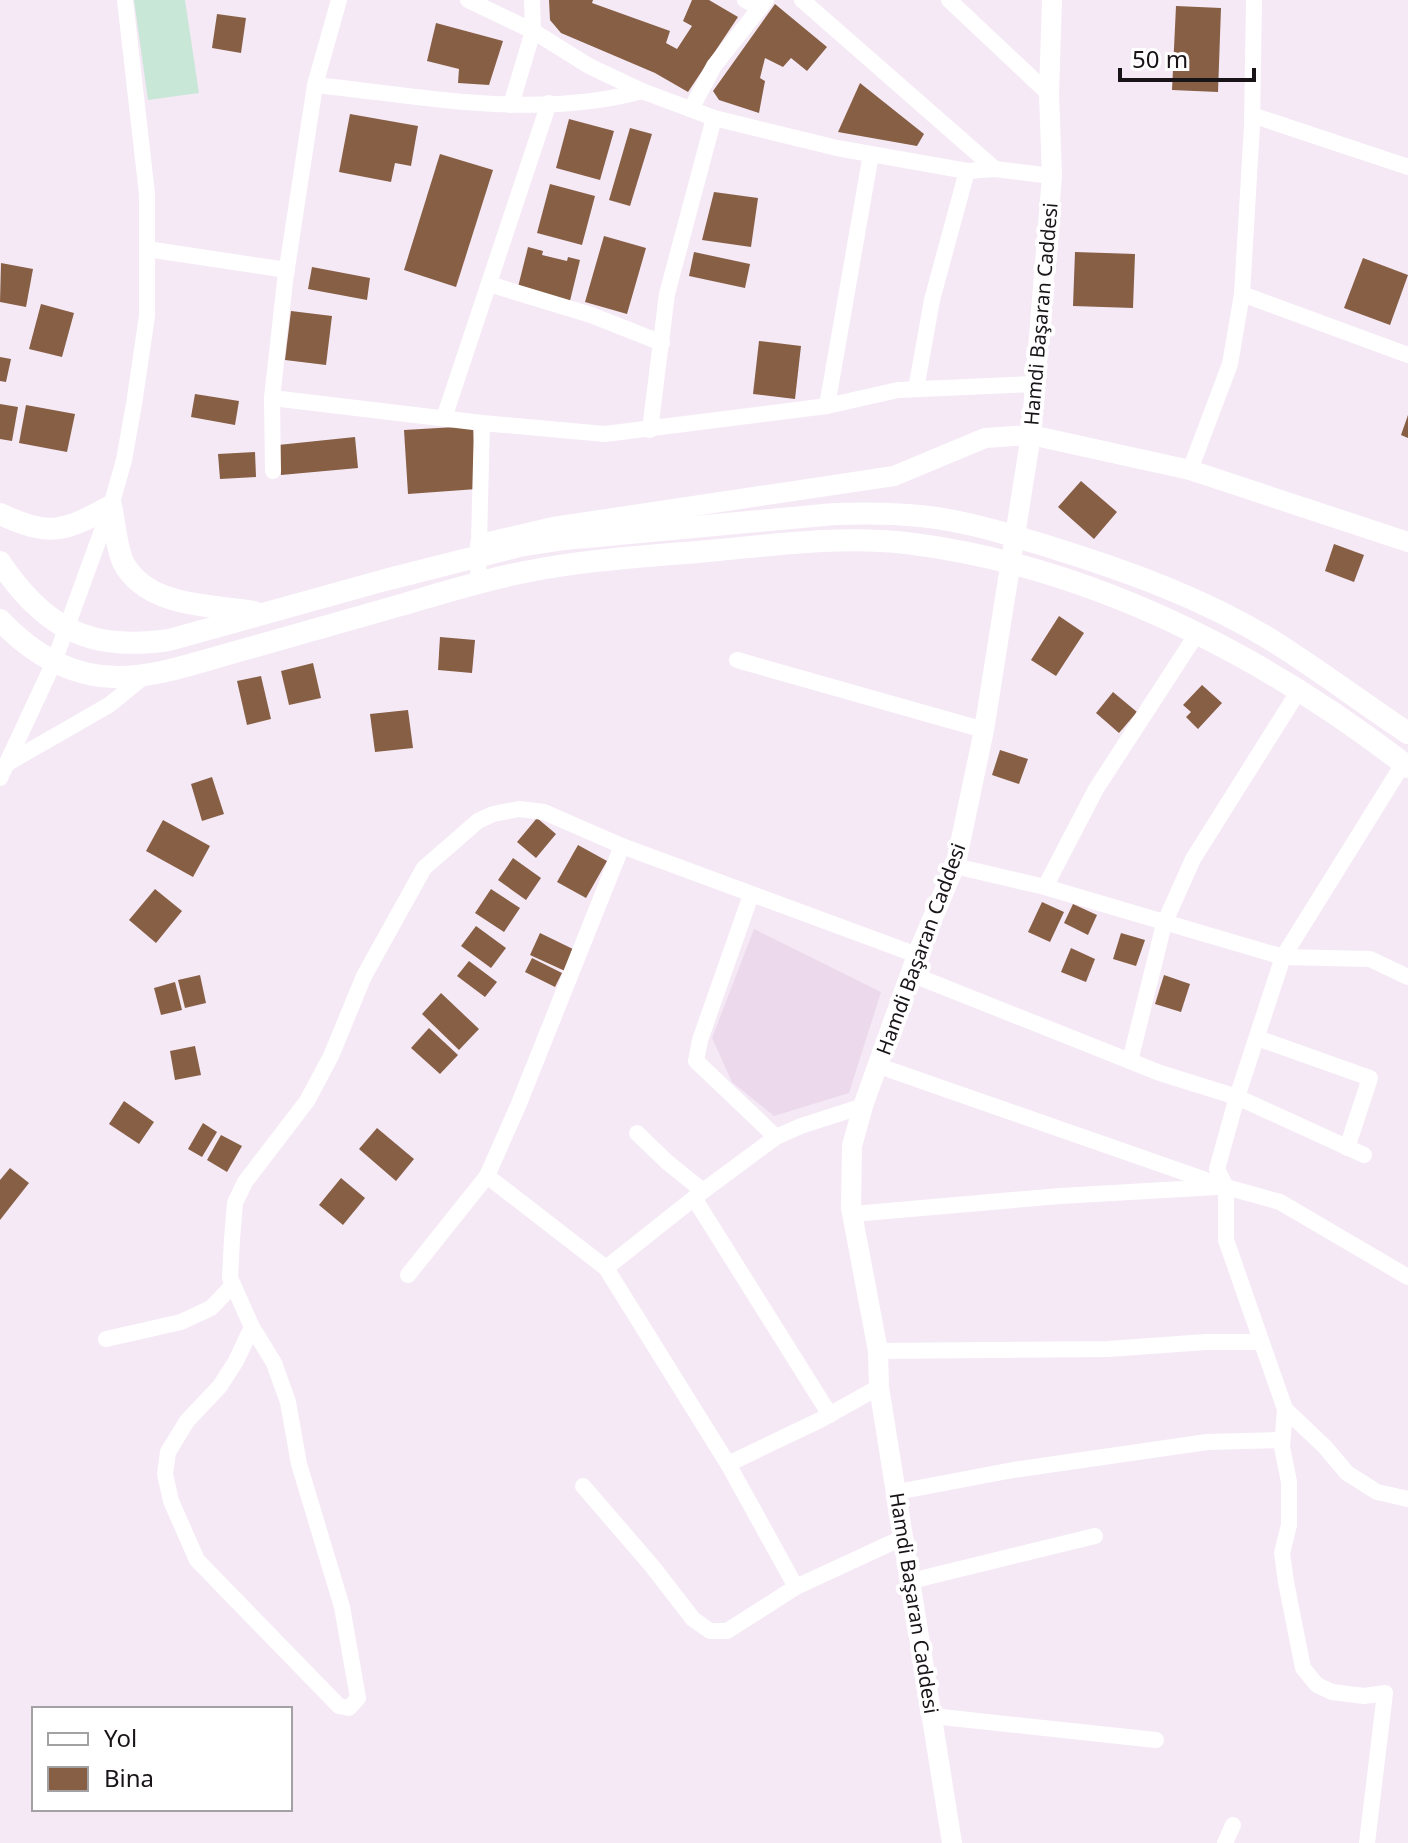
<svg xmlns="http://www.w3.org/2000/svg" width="1408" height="1843" viewBox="0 0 1408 1843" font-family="'Noto Sans',sans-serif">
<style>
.built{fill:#ecdaec}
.pitch{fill:#c8e7d7}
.building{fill:#875f45}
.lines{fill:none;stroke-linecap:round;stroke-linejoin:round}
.minor{stroke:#fff;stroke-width:16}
.tertiary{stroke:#fff;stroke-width:20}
.secondary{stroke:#fff;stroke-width:22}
.labels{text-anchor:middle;stroke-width:8;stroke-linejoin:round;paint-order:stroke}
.street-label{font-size:20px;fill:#181418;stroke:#fff}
</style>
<rect width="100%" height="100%" fill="#f5e9f6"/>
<!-- built -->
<polygon class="built" points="754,929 881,992 849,1093 774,1116 732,1082 712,1038"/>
<!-- pitch -->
<polygon class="pitch" points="134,0 185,0 199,93 148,100"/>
<!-- building -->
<g class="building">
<polygon points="549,0 593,0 592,3 670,31 666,43 677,49 692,26 683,21 692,0 709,0 738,17 688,92 655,73 561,33 550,20"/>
<polygon points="775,4 827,47 807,71 791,58 783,67 765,58 760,78 765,81 759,113 719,100 713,91"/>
<polygon points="1176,6 1221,8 1218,92 1172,90"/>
<polygon points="217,14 246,18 241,53 212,48"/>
<polygon points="436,23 503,41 489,85 458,83 459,69 427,61"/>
<polygon points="860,83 924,134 917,146 838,132"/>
<polygon points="350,114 418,126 411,166 395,163 391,182 339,172"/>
<polygon points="569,119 614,131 600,180 556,168"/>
<polygon points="630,128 652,134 630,206 609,200"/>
<polygon points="440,154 493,170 456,287 404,270"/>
<polygon points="550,184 595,196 582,245 537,233"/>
<polygon points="714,192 758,198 751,247 702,240"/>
<polygon points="604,236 646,248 627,314 585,302"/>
<polygon points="528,247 543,251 542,255 567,261 568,257 580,260 569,305 517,291"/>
<polygon points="694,252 750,264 745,288 689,276"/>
<polygon points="1075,252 1135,254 1133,308 1073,306"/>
<polygon points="1363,258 1408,275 1390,325 1344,308"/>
<polygon points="1,263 33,269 26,307 0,302"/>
<polygon points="312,267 370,278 367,300 308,289"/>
<polygon points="41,304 74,313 62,357 29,349"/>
<polygon points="291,311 332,316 326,365 285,360"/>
<polygon points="759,341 801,346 795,399 753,394"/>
<polygon points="0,357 11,359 6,382 0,381"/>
<polygon points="195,394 239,401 235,425 191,417"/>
<polygon points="0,404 18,407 12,441 0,439"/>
<polygon points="26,405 75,414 67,452 19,443"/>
<polygon points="1408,415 1408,438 1401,435"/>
<polygon points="473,426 477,489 408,494 404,430"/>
<polygon points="355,437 358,468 281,475 278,445"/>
<polygon points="255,452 256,477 220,479 218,454"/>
<polygon points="1081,481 1117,512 1094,539 1058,507"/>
<polygon points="1334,544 1364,555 1354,582 1325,571"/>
<polygon points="1059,616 1084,633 1056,676 1031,660"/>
<polygon points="440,637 475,640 472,673 438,670"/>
<polygon points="313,663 321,698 289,705 281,671"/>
<polygon points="261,676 271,719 247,725 237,681"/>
<polygon points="1202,685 1222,703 1198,729 1186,717 1191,712 1183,705"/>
<polygon points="1113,692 1137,712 1119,733 1096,713"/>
<polygon points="408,710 413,748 375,752 370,714"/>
<polygon points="1000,750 1028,759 1019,784 992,775"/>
<polygon points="212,777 224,814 202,821 191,784"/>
<polygon points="537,818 556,834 536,858 517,842"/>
<polygon points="163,820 210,846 193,877 146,851"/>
<polygon points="578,845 607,861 586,898 557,882"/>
<polygon points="513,858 541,878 526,900 498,880"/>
<polygon points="155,889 182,911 156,943 129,920"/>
<polygon points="491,889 520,908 504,932 475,913"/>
<polygon points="1042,902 1064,912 1050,942 1028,932"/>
<polygon points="1073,904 1097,915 1088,935 1064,923"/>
<polygon points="476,926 506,948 491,968 461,946"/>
<polygon points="540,933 575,950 565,971 530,955"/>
<polygon points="1121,933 1145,940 1136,966 1113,959"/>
<polygon points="1071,948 1095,959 1086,982 1061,972"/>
<polygon points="532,958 562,973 555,987 525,972"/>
<polygon points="469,961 497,982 485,997 457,976"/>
<polygon points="200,975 206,1003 185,1008 178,980"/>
<polygon points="1164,975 1190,984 1181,1012 1155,1004"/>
<polygon points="175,982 182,1010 161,1015 154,988"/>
<polygon points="441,993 479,1029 459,1050 422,1014"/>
<polygon points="429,1028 458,1055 440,1074 411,1048"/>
<polygon points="195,1046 201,1075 175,1080 170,1051"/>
<polygon points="124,1101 154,1122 139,1144 109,1124"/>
<polygon points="203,1123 217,1132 202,1157 188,1149"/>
<polygon points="377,1128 414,1159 396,1181 359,1149"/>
<polygon points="221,1135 242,1146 227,1172 207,1160"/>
<polygon points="10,1168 29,1183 0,1220 0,1180"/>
<polygon points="341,1178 365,1198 343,1225 319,1205"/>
</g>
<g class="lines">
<!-- minor -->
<g class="minor">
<polyline points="468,0 533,31 589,66 642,91 714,118 837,148 967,171 995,169 1052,176"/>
<polyline points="745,0 760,8"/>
<polyline points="802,0 995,169"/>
<polyline points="949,0 1049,94"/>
<path d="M315,85c107,11 222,35 327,6"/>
<polyline points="511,105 533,31 532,0"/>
<polyline points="691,109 714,66 766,0"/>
<polyline points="1252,115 1408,167"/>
<polyline points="147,249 287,270"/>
<polyline points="489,284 591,315 662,343"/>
<polyline points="1242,294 1408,355"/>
<polyline points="916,389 932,300 967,171"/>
<polyline points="272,398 482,423 605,434 827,406 898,390 1034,384"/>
<polyline points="827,406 871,154"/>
<polyline points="444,418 549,103"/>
<polyline points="650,430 667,294 714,118"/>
<polyline points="1190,470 1230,364 1242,294 1252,126 1254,0"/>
<polyline points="273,471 272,398 285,281 315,85 339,0"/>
<polyline points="478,582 482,423"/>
<polyline points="737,660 984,730"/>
<polyline points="8,763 109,705 146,675"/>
<polyline points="1403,764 1283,957 1237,1097 1217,1169 1226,1187 1226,1240 1285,1409 1325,1447 1347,1473 1377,1492 1408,1499"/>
<polyline points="0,778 54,662 111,506 124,460 134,404 147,316 147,194 125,0"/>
<polyline points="955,866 1045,887 1283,957 1370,959 1408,977"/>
<polyline points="1045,887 1096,789 1198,632"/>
<polyline points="751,895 700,1040 696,1061 776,1137"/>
<polyline points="911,974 1160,1073 1237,1097 1364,1155"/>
<polyline points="1257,1038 1370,1078 1347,1148"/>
<polyline points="1130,1061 1164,924 1193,859 1298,692"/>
<polyline points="879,1066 1226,1187 1280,1202 1408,1277"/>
<polyline points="863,1106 801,1126 776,1137 703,1191 606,1268 728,1464 820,1420 879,1387"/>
<polyline points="637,1133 667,1162 703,1191"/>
<polyline points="487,1176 606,1268"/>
<polyline points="694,1198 830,1415"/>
<polyline points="853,1214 1060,1196 1217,1187"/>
<polyline points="408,1275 487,1176 518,1106 622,846"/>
<polyline points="252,1327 236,1361 220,1386 187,1421 168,1452 165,1474 171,1501 197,1560 339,1706 349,1708 358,1698 342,1607 299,1464 288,1402 274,1363 252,1327 230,1278 232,1239 235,1203 245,1182 307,1101 331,1056 364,976 424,868 478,821 493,814 519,809 544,812 622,846 917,955"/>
<polyline points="106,1339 181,1322 211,1308 233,1285"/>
<polyline points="878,1351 1108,1349 1206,1342 1260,1342"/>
<polyline points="1285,1409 1282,1447 1289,1482 1289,1525 1282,1553 1286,1582 1303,1668 1317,1685 1332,1692 1364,1696 1385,1693 1367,1843"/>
<polyline points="728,1464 796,1587"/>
<polyline points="583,1486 652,1566 693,1619 710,1631 727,1631 796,1587 904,1537"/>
<polyline points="897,1492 1013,1470 1207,1442 1282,1440"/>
<polyline points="911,1581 1095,1536"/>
<polyline points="932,1716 1156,1740"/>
<polyline points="1225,1843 1233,1825"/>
</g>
<!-- tertiary -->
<g class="tertiary">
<polyline points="480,544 553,527 894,476 985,438 1031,435 1190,470 1408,542"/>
<polyline points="952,1843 879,1387 878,1351 851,1208 852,1146 863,1106 917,955 956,863 984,730 1031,435 1052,176 1049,94 1052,0"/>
</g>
<!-- secondary -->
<g class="secondary">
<path d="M0,514c50,23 64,18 111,-8 4,18 5,40 12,56 23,45 87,43 131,50"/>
<path d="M0,562c44,66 90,90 169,78l216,-60 134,-34 46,-7 270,-25c29,-1 57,-1 85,2 44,4 87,18 130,31 77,24 153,51 223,94 46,29 90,62 135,92"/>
<path d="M0,620c31,33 71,57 118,57 37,0 74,-13 110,-23 58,-16 116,-33 173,-49 41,-12 82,-25 124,-33 64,-13 129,-16 194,-22 62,-6 125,-14 187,-7 183,22 358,112 502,224"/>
</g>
</g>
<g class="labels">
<!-- street labels -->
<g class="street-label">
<text transform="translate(1041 314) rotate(-85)" y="7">Hamdi Başaran Caddesi</text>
<text transform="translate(921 949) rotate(-70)" y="7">Hamdi Başaran Caddesi</text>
<text transform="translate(914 1603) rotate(81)" y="7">Hamdi Başaran Caddesi</text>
</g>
</g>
<!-- legend -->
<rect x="32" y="1707" width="260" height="104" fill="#ffffff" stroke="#a3a1a3" stroke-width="2"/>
<rect x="48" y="1733" width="40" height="12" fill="#ffffff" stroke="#a3a1a3" stroke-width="2"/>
<text x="104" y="1747" font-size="24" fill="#181418">Yol</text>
<rect x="48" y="1767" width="40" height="24" fill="#875f45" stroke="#a3a1a3" stroke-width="2"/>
<text x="104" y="1787" font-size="24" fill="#181418">Bina</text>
<!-- scale -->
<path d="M1120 68v12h134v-12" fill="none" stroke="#181418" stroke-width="4"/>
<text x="1132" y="68" font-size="24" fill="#181418" stroke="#ffffff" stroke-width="6" paint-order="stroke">50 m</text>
</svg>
